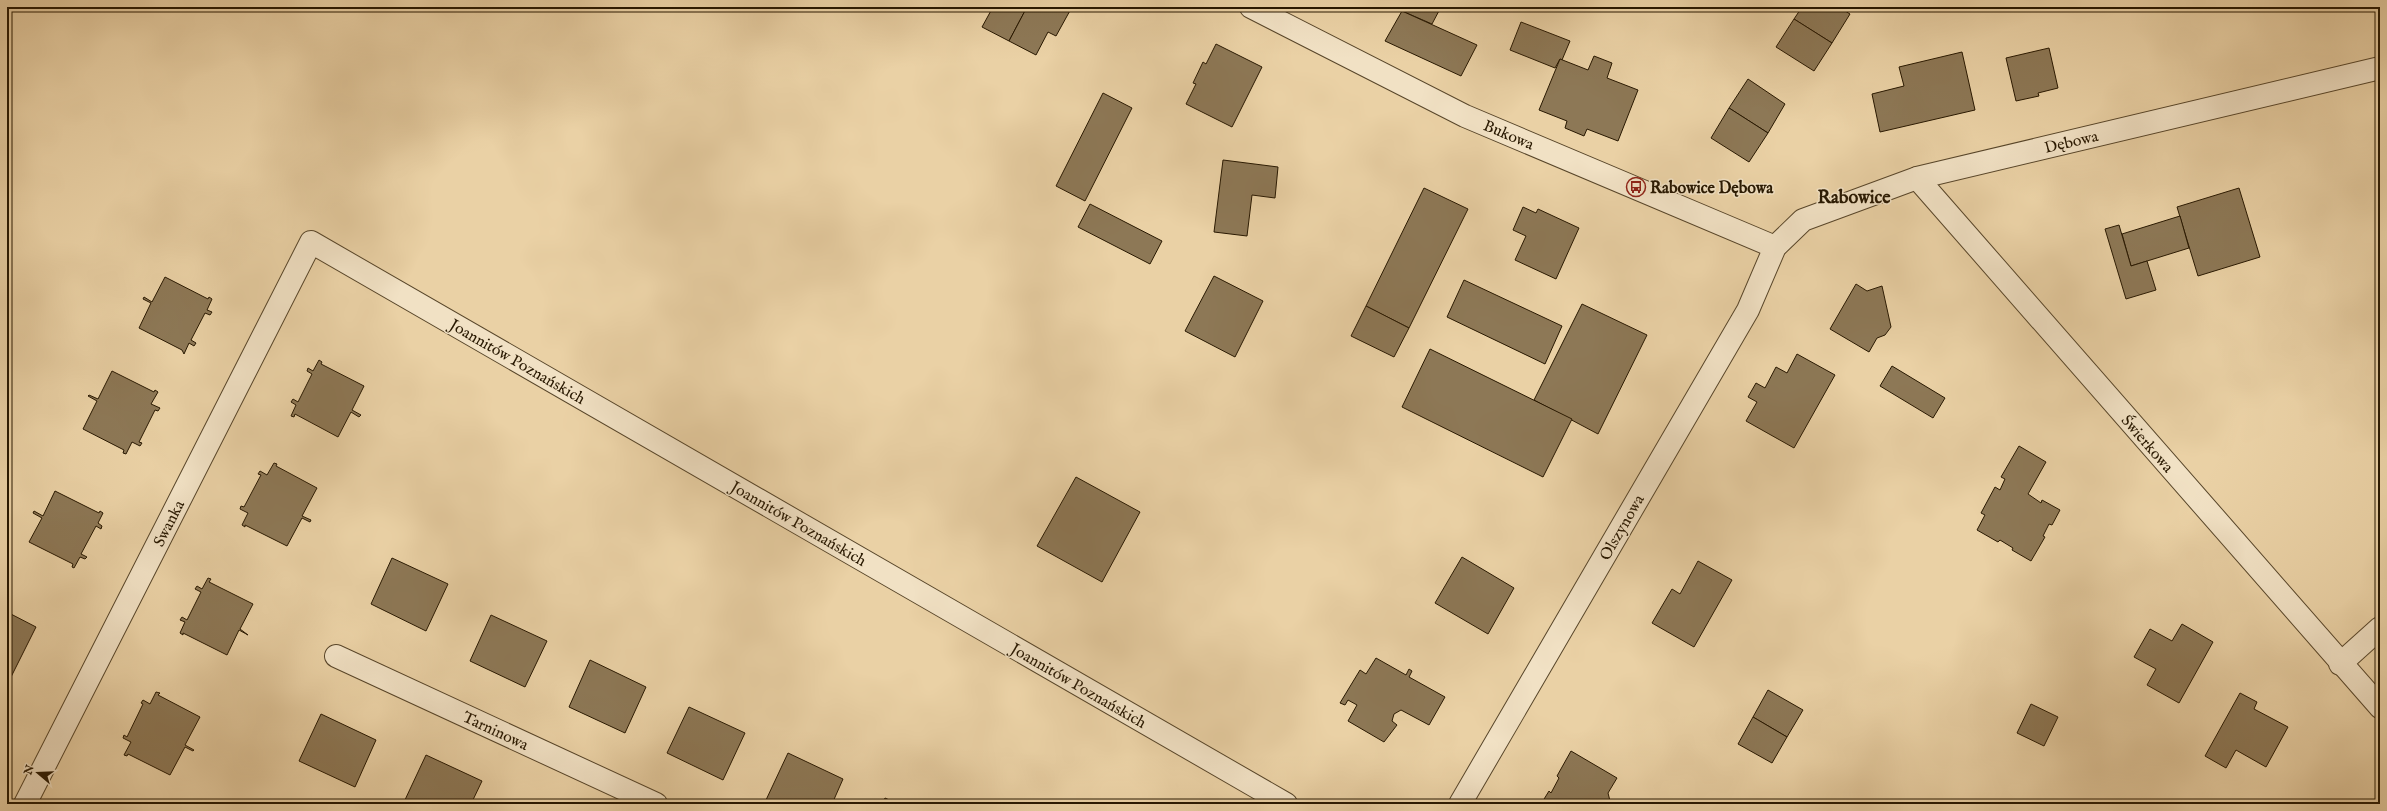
<svg xmlns="http://www.w3.org/2000/svg" width="2387" height="811" viewBox="0 0 2387 811" font-family="'IM FELL English',serif">
<style>
.building{fill:#8d7856;stroke:#281801}
.lines{fill:none;stroke-linecap:round;stroke-linejoin:round}
.minor-casing{stroke:#58462a;stroke-width:24}
.minor{stroke:#f1e1c4;stroke-width:22}
.labels{text-anchor:middle;stroke-width:3;stroke-linejoin:round;paint-order:stroke}
.street-label{font-size:16px;fill:#281801;stroke:#f1e1c4}
.poi-label{font-size:16px;font-weight:bold;fill:#281801;stroke:#f1e1c4;text-anchor:start}
.quarter-label{font-size:18px;font-weight:bold;fill:#281801;stroke:#f1e1c4}
</style>
<rect width="100%" height="100%" fill="#ead1a5"/>
<filter id="stains"><feTurbulence type="fractalNoise" baseFrequency=".005" numOctaves="4"/><feColorMatrix values="0 0 0 0 .2 0 0 0 0 .09 0 0 0 0 .02 0 0 0 .5 -.17"/></filter>
<radialGradient id="worn" r=".72"><stop offset=".6" stop-color="#630" stop-opacity="0"/><stop offset="1" stop-color="#630" stop-opacity=".3"/></radialGradient>
<!-- building -->
<g class="building">
<polygon points="993,7 1027,7 1009,41 982,27"/>
<polygon points="1027,7 1072,7 1056,36 1048,32 1036,55 1009,41"/>
<polygon points="1404,7 1441,7 1432,24 1402,11"/>
<polygon points="1802,7 1839,7 1850,14 1832,43 1794,19"/>
<polygon points="1402,11 1477,45 1461,76 1385,41"/>
<polygon points="1794,19 1832,43 1814,71 1776,47"/>
<polygon points="1521,22 1570,41 1562,60 1560,59 1555,68 1510,50"/>
<polygon points="1216,44 1262,67 1232,127 1186,104 1196,84 1193,83 1203,62 1206,64"/>
<polygon points="2049,48 2058,88 2038,93 2039,96 2016,101 2006,58"/>
<polygon points="1962,52 1975,110 1880,132 1872,94 1904,86 1899,67"/>
<polygon points="1594,56 1612,63 1607,78 1638,90 1618,141 1587,129 1584,136 1565,128 1567,121 1539,110 1560,59 1588,70"/>
<polygon points="1748,79 1785,104 1768,133 1729,108"/>
<polygon points="1103,93 1132,108 1085,201 1056,186"/>
<polygon points="1729,108 1768,133 1749,162 1711,138"/>
<polygon points="1223,160 1278,167 1275,198 1252,195 1247,236 1214,232"/>
<polygon points="1424,188 1468,209 1409,328 1366,306"/>
<polygon points="2239,188 2260,257 2198,276 2177,207"/>
<polygon points="1090,204 1162,241 1150,264 1078,227"/>
<polygon points="1523,207 1536,213 1538,209 1579,228 1556,279 1515,260 1526,236 1513,230"/>
<polygon points="2180,216 2189,248 2131,266 2122,234"/>
<polygon points="2119,225 2131,266 2147,261 2156,290 2126,299 2105,229"/>
<polygon points="1214,276 1263,301 1235,357 1185,331"/>
<polygon points="165,277 208,299 209,297 212,299 207,310 212,312 210,315 205,313 191,340 196,343 194,346 189,343 184,354 182,350 139,328 151,303 143,299 144,297 152,302"/>
<polygon points="1464,280 1562,326 1545,364 1447,317"/>
<polygon points="1856,284 1867,291 1882,286 1891,327 1885,335 1877,338 1869,352 1830,329"/>
<polygon points="1582,304 1647,335 1598,434 1534,400"/>
<polygon points="1366,306 1409,328 1394,357 1351,336"/>
<polygon points="1430,349 1572,419 1543,477 1402,407"/>
<polygon points="1797,354 1835,375 1794,448 1746,421 1757,402 1748,397 1756,383 1765,388 1776,367 1787,373"/>
<polygon points="319,360 322,362 321,364 364,386 352,410 361,415 359,417 351,412 338,437 295,414 294,417 291,416 296,405 291,402 293,399 298,402 312,374 307,371 308,368 313,371"/>
<polygon points="1892,366 1945,398 1933,418 1880,386"/>
<polygon points="112,371 154,392 155,390 158,392 151,404 160,408 158,411 155,410 139,442 142,443 140,446 132,442 126,454 123,453 124,450 83,429 97,401 88,396 89,395 98,399"/>
<polygon points="2019,446 2046,462 2028,494 2041,503 2042,500 2060,510 2052,525 2049,524 2043,536 2045,537 2031,561 2012,550 2013,548 2000,540 1998,542 1977,530 1985,515 1981,513 1995,487 2000,490 2005,479 2001,477"/>
<polygon points="274,463 277,464 276,466 317,488 302,516 311,520 310,522 302,518 287,546 245,525 245,527 242,525 248,513 240,509 241,506 244,507 261,475 258,474 260,471 267,475"/>
<polygon points="1076,477 1140,512 1102,582 1037,546"/>
<polygon points="55,491 99,513 100,511 103,513 98,523 102,526 101,529 96,526 81,554 87,557 85,559 80,557 74,568 72,567 73,564 29,542 42,518 33,513 34,511 43,516"/>
<polygon points="1462,557 1514,588 1488,634 1435,603"/>
<polygon points="392,558 448,584 426,631 371,604"/>
<polygon points="1698,561 1732,580 1694,647 1652,623 1672,589 1680,594"/>
<polygon points="208,578 211,579 209,582 253,604 240,629 248,635 239,630 227,655 183,633 183,635 180,633 185,622 180,620 182,617 187,620 201,592 195,589 197,586 202,589"/>
<polygon points="7,612 36,627 11,677 7,675"/>
<polygon points="491,615 547,641 525,687 470,661"/>
<polygon points="2182,624 2213,642 2179,703 2147,685 2156,669 2134,657 2150,629 2172,641"/>
<polygon points="1376,658 1406,675 1409,669 1412,671 1409,677 1445,697 1429,725 1401,710 1394,714 1392,721 1397,725 1384,742 1348,721 1357,705 1348,700 1345,705 1340,703 1360,670 1366,674"/>
<polygon points="590,660 646,687 625,733 569,707"/>
<polygon points="1768,690 1803,710 1787,737 1753,717"/>
<polygon points="156,692 160,693 158,695 200,717 185,745 194,750 193,751 185,747 170,775 128,754 127,756 124,755 131,742 123,738 124,735 127,737 143,704 141,703 143,700 150,704"/>
<polygon points="2240,693 2257,702 2254,709 2288,727 2266,767 2236,750 2226,768 2205,756"/>
<polygon points="2031,704 2058,717 2044,746 2017,733"/>
<polygon points="689,707 745,733 723,780 667,753"/>
<polygon points="321,714 376,740 355,787 299,761"/>
<polygon points="1753,717 1787,737 1772,763 1738,744"/>
<polygon points="1571,751 1617,778 1608,793 1610,801 1608,804 1541,804 1549,791 1551,793 1559,778 1557,776"/>
<polygon points="788,753 843,779 832,804 775,804 766,800"/>
<polygon points="426,755 482,781 471,804 410,804 404,802"/>
<polygon points="885,798 898,804 882,804"/>
<polygon points="525,800 533,804 523,804"/>
</g>
<g class="lines">
<!-- minor casing -->
<g class="minor-casing">
<g id="minor">
<polyline points="1251,7 1465,116 1775,247"/>
<polyline points="1917,178 2380,707"/>
<polyline points="336,656 656,804"/>
<polyline points="2340,664 2380,628"/>
<polyline points="25,804 311,242 1286,804"/>
<polyline points="1460,804 1748,310 1775,247 1803,220 1917,178 2380,68"/>
</g>
</g>
<!-- minor -->
<use href="#minor" class="minor"/>
</g>
<!-- icons -->
<defs>
<g id="bus-ring" transform="scale(1)"><circle r="9.5" fill="#f1e1c4" stroke="#8f2418" stroke-width="1.5"/><path d="M-5-6H5V4H4V6H2V4H-2V6H-4V4H-5ZM-3.5-4V0h7V-4ZM-3.5 1.2v1.5H-2V1.2ZM2 1.2v1.5H3.5V1.2Z" fill="#8f2418"/></g>
</defs>
<g fill-rule="evenodd">
<use href="#bus-ring" x="1636" y="187"/>
</g>
<g class="labels">
<!-- street labels -->
<g class="street-label">
<text transform="translate(1509 134) rotate(23)" y="6">Bukowa</text>
<text transform="translate(2071 141) rotate(-13)" y="6">Dębowa</text>
<text transform="translate(518 361) rotate(30)" y="6">Joannitów Poznańskich</text>
<text transform="translate(2148 443) rotate(49)" y="6">Świerkowa</text>
<text transform="translate(168 523) rotate(-63)" y="6">Swanka</text>
<text transform="translate(799 523) rotate(30)" y="6">Joannitów Poznańskich</text>
<text transform="translate(1621 527) rotate(-60)" y="6">Olszynowa</text>
<text transform="translate(1079 685) rotate(30)" y="6">Joannitów Poznańskich</text>
<text transform="translate(496 730) rotate(25)" y="6">Tarninowa</text>
</g>
<!-- poi labels -->
<g class="poi-label">
<text x="1650" y="193">Rabowice Dębowa</text>
</g>
<!-- quarter labels -->
<g class="quarter-label">
<text x="1854" y="203">Rabowice</text>
</g>
</g>
<!-- margin -->
<rect width="2387" height="811" fill="none" stroke="#ead1a5" stroke-width="24"/>
<rect x="8" y="8" width="2371" height="795" fill="none" stroke="#281801" stroke-width="2"/>
<rect x="12" y="12" width="2363" height="787" fill="none" stroke="#281801"/>
<!-- north arrow -->
<g transform="translate(38 773) rotate(289)" stroke="#f1e1c4" stroke-width="3" paint-order="stroke">
<path d="M0-3L7 15L0 10L-7 15Z" fill="#281801"/>
<text y="-6" font-size="11" font-weight="bold" text-anchor="middle" fill="#281801">N</text>
</g>
<rect width="100%" height="100%" filter="url(#stains)"/>
<rect width="100%" height="100%" fill="url(#worn)"/>
</svg>
